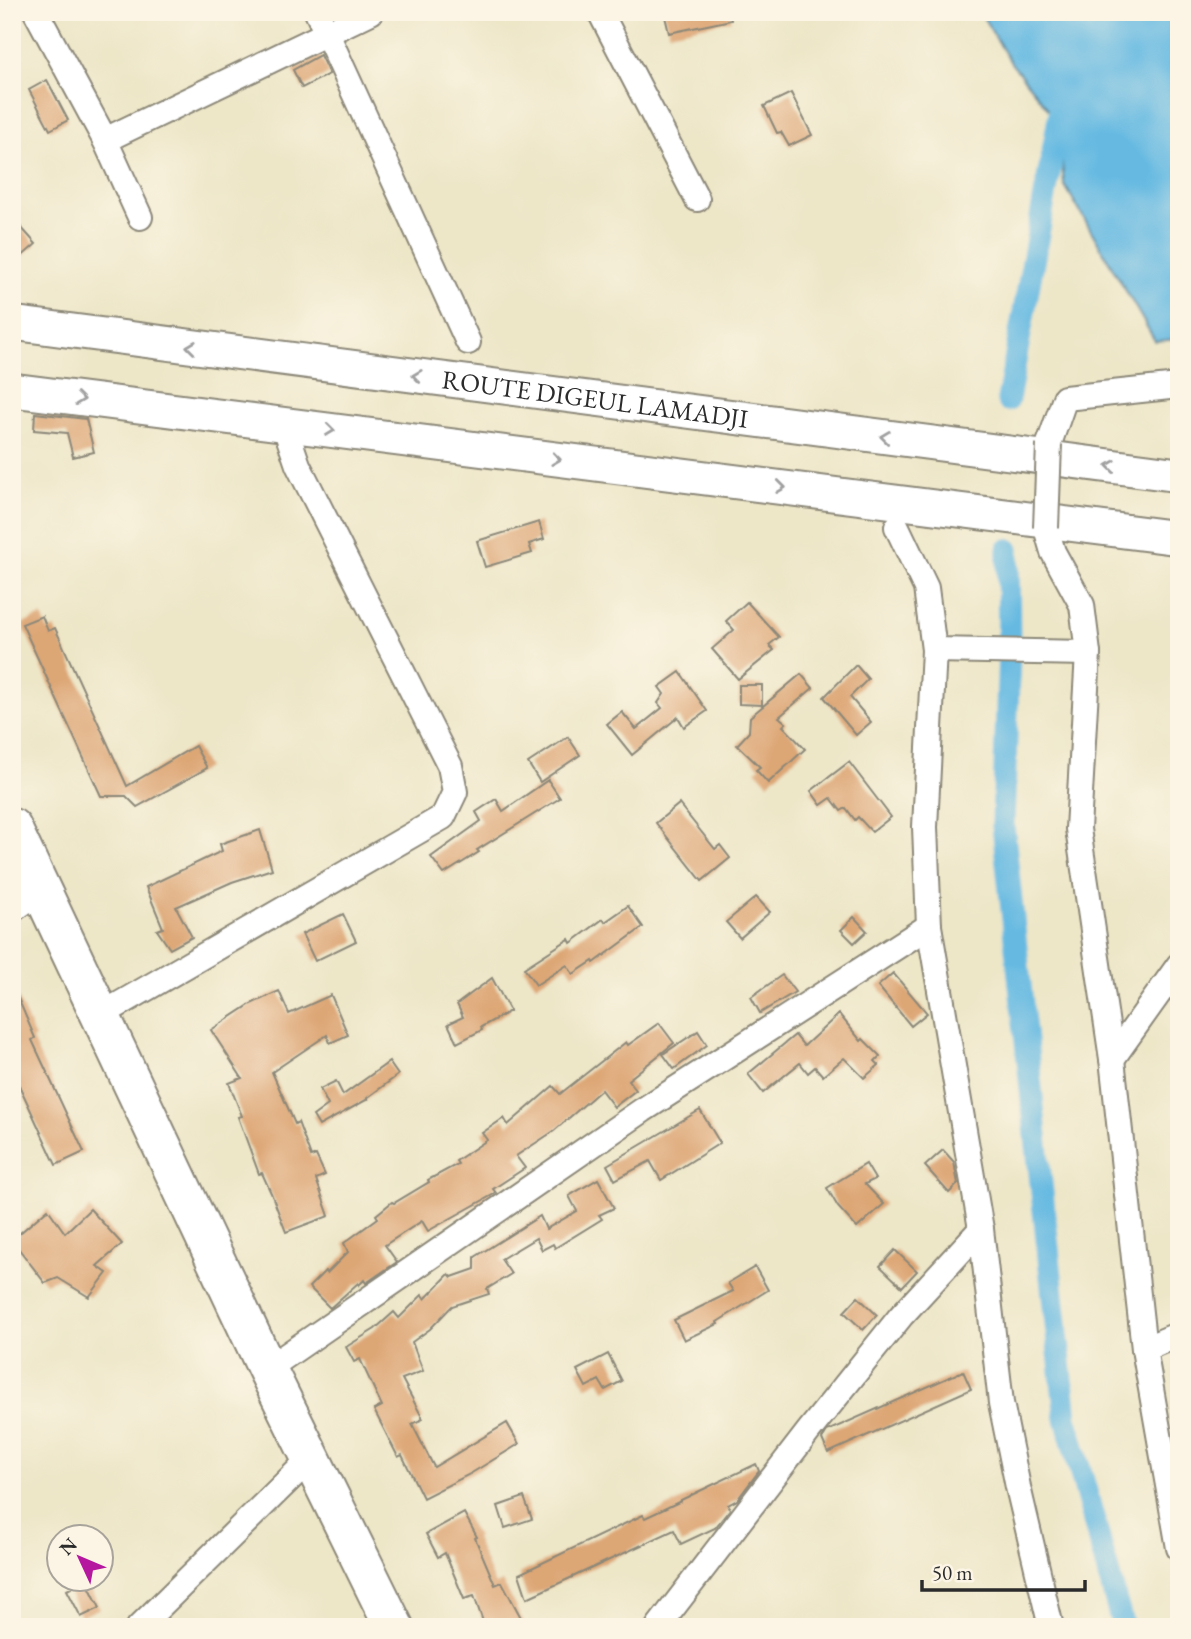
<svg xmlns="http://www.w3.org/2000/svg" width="1191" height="1639" viewBox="0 0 1191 1639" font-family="'EB Garamond',serif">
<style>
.water{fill:#66bae2;stroke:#487286;stroke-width:2}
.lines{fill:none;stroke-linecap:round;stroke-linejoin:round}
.canal{stroke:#66bae2;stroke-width:23}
.building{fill:#dda675}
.minor-casing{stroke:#8c8879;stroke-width:28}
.tertiary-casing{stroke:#8c8879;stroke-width:33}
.secondary-casing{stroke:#8c8879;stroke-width:37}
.trunk-casing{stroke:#8c8879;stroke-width:42}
.minor{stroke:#fff;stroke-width:24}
.tertiary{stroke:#fff;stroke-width:30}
.secondary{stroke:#fff;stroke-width:33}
.trunk{stroke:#fff;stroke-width:38}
.minor-bridge-casing{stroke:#8c8879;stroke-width:28;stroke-linecap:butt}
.minor-bridge{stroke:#fff;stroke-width:24}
.oneway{stroke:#a0a0a0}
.labels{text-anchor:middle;stroke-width:7;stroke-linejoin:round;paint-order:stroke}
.street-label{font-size:26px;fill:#2b2b2b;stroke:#fcf5e5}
</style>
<rect width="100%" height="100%" fill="#fcf5e5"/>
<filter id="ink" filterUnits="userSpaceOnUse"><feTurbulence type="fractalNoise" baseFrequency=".0143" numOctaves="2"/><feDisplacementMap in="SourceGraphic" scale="14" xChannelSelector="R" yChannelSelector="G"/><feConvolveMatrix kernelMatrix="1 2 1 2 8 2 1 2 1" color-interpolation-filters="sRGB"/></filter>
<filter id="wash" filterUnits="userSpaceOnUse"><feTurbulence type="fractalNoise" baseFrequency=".00686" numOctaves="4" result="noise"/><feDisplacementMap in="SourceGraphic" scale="28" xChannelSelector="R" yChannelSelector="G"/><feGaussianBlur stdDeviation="1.57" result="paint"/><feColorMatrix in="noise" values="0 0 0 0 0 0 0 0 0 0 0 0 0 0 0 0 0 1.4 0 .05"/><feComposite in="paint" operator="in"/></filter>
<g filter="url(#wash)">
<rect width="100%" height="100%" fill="#ede6c7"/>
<!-- water -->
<polygon class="water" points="980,12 1179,12 1179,339 1155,341 1064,184 1058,121 1011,63"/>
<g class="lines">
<!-- canal -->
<g class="canal">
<polyline points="1008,400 1063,96"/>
<polyline points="1008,550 1009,652 1003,825 1066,1418 1123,1627"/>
</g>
</g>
<g id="blocks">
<!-- building -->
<g class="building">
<polygon points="664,12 730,12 731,20 669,33"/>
<polygon points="320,55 329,74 302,88 293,70"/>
<polygon points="47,80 68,120 50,130 29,90"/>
<polygon points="791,93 812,135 789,146 781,132 777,133 764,106"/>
<polygon points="12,217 36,244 12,265"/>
<polygon points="35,413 86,419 94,452 73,457 67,433 34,430"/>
<polygon points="539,522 544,539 529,544 532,553 485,567 477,541"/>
<polygon points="747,602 779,637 769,645 774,650 738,679 712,649 734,630 726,621"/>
<polygon points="42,616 48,631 55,628 127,786 195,746 207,768 137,807 126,796 101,796 22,624"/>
<polygon points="856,665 868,679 850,697 871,722 856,735 824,697"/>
<polygon points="680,672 707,711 684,727 678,717 632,755 607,724 622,712 636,729 662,708 658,703 664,694 659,687"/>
<polygon points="801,674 813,688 779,717 786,723 783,726 805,749 768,783 756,770 760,767 737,745 749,732 750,717"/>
<polygon points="739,685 762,685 762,705 739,704"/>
<polygon points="568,737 580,755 540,782 528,763"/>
<polygon points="849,762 891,817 872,832 858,817 855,820 846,808 841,811 831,798 821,805 811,791"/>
<polygon points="548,780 560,798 477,850 479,852 444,874 431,857 481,821 476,812 496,799 503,811"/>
<polygon points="679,804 715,849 720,845 730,858 702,881 656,823"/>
<polygon points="260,830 272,869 232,882 176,907 192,937 170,949 157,930 163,928 146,887 222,851 220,844"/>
<polygon points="756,897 770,912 740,938 726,922"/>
<polygon points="628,906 643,927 594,963 593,961 573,974 567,965 536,985 524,968 569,939 571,943 603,919 605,922"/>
<polygon points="343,914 356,941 315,961 302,934"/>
<polygon points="854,917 867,931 854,943 841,930"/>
<polygon points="893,973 927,1013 911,1026 878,986"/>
<polygon points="782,975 795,992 760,1013 751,997"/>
<polygon points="492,978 510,1011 481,1027 482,1030 457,1043 448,1024 463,1017 457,1004"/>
<polygon points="12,984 35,1038 32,1040 84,1152 56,1165 12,1070"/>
<polygon points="279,991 289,1014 331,995 348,1035 330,1043 327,1035 272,1072 295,1124 298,1122 311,1157 316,1155 325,1175 316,1179 329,1216 286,1232 271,1193 262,1173 259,1174 238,1117 242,1116 229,1083 242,1078 211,1030 251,1004"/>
<polygon points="839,1014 861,1041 863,1039 880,1056 875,1061 879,1065 864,1078 844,1058 823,1076 815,1067 808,1073 800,1063 763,1093 748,1074 795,1035 804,1046"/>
<polygon points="659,1023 674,1043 628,1080 636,1090 614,1107 601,1090 554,1131 516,1156 525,1168 493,1189 496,1193 428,1231 422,1221 385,1245 397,1262 366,1283 364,1280 359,1285 358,1283 330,1308 309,1287 325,1271 327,1273 348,1252 344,1243 378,1218 376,1215 392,1202 394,1203 429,1182 428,1180 458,1164 456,1161 487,1140 482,1133 504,1118 508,1125 553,1086 560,1094 626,1042 628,1045"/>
<polygon points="698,1031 707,1045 674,1069 663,1054"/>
<polygon points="389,1062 398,1075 367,1098 368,1099 319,1126 313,1116 328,1105 320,1089 336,1081 343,1095"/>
<polygon points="700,1110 720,1143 661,1180 650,1161 615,1180 607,1165"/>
<polygon points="943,1150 954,1162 958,1184 949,1193 925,1166"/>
<polygon points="866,1164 875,1179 865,1184 884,1204 857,1228 838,1207 827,1188"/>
<polygon points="598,1179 614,1208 599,1215 602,1219 555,1248 553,1244 542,1250 536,1238 501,1259 511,1274 487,1289 489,1294 452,1306 430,1329 412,1342 423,1371 402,1379 423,1419 412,1424 434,1467 507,1423 519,1444 470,1474 423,1498 402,1455 398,1457 374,1410 382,1406 360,1359 354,1362 346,1347 375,1329 394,1312 399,1318 422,1295 425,1299 449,1274 452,1277 475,1269 475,1257 540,1216 546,1229 577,1211 569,1196"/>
<polygon points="48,1209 65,1233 90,1209 122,1244 97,1266 107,1273 89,1297 58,1278 45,1283 12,1240"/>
<polygon points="895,1250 917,1271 902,1287 880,1266"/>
<polygon points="755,1267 768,1290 717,1322 718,1324 684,1340 674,1320 733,1291 728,1283"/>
<polygon points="858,1297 877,1315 863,1330 844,1312"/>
<polygon points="608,1354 622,1381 605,1390 599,1380 586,1387 577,1370"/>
<polygon points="963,1371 971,1389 828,1453 822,1439 827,1431"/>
<polygon points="756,1464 759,1471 737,1500 728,1505 730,1509 715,1528 681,1544 674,1530 527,1598 519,1574 643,1515 645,1518 681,1501 681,1500"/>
<polygon points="524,1497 532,1519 505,1528 498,1506"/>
<polygon points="464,1513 477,1537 475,1538 495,1585 502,1582 526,1627 485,1627 474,1596 464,1599 445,1553 438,1557 426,1534"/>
<polygon points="86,1580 100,1608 81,1617 67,1590"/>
</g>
</g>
</g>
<g filter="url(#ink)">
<use href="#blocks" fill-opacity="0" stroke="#8c8879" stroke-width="2"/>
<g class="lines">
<!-- minor casing -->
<g class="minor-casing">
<g id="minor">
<polyline points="36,12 105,140 140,217"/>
<polyline points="317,12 468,342"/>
<polyline points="600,12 697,199"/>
<polyline points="105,140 371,12"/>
<polyline points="1049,444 1065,398 1179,386"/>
<polyline points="897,527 926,588 934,650 925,827 929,926 981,1229 1001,1403 1018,1487 1051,1627"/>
<polyline points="1046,528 1053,552 1082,605 1088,653 1078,829 1112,1059 1144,1349 1179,1548"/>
<polyline points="934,650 1088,653"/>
<polyline points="99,1016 443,817 455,792 450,766 298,465 284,424"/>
<polyline points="1112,1059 1179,965"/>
<polyline points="1144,1349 1179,1334"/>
<polyline points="267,1369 643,1110 929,926"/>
<polyline points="139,1627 311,1458"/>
<polyline points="658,1627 808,1432 901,1316 981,1229"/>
</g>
</g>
<!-- tertiary casing -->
<g class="tertiary-casing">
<polyline id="tertiary" points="12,907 40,887"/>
</g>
<!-- secondary casing -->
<g class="secondary-casing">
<g id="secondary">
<path id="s1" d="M12,323l1167,152"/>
<polyline points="12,390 1179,538"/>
</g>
</g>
<!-- trunk casing -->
<g class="trunk-casing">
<polyline id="trunk" points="12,828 267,1369 394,1627"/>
</g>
<!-- minor -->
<use href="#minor" class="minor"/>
<!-- tertiary -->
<use href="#tertiary" class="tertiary"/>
<!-- secondary -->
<use href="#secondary" class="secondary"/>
<!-- trunk -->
<use href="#trunk" class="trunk"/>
<!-- minor-bridge casing -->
<g class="minor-bridge-casing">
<polyline id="minor-bridge" points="1046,528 1049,444"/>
</g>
<!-- minor-bridge -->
<use href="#minor-bridge" class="minor-bridge"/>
</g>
<!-- one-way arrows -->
<defs><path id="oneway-chevron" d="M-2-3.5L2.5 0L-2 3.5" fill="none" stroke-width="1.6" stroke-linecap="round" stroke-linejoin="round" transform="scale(1.75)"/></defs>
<g class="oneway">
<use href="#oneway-chevron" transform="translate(191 347) rotate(-173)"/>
<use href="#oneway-chevron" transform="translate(417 376) rotate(-173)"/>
<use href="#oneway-chevron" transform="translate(80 399) rotate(7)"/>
<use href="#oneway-chevron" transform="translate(330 430) rotate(7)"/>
<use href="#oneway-chevron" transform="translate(885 437) rotate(-173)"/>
<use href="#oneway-chevron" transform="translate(556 459) rotate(7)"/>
<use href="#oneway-chevron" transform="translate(1111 466) rotate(-173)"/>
<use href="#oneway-chevron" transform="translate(781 487) rotate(7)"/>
</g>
</g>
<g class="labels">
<!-- street labels -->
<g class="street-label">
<text dy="9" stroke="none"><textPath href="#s1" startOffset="588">ROUTE DIGEUL LAMADJI</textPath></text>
</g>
</g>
<!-- margin -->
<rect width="1191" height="1639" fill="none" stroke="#fcf5e5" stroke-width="42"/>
<!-- north arrow -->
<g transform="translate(80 1558) rotate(314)"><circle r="33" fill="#fcf5e5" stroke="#a8a49b" stroke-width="2"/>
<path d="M0-5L12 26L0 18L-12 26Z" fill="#b5179e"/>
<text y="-10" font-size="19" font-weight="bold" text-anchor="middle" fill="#2b2b2b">N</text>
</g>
<!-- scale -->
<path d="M922 1580v10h163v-10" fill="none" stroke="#2b2b2b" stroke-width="3.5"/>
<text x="932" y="1580" font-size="21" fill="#2b2b2b" stroke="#fcf5e5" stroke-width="5" paint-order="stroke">50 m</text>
</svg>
